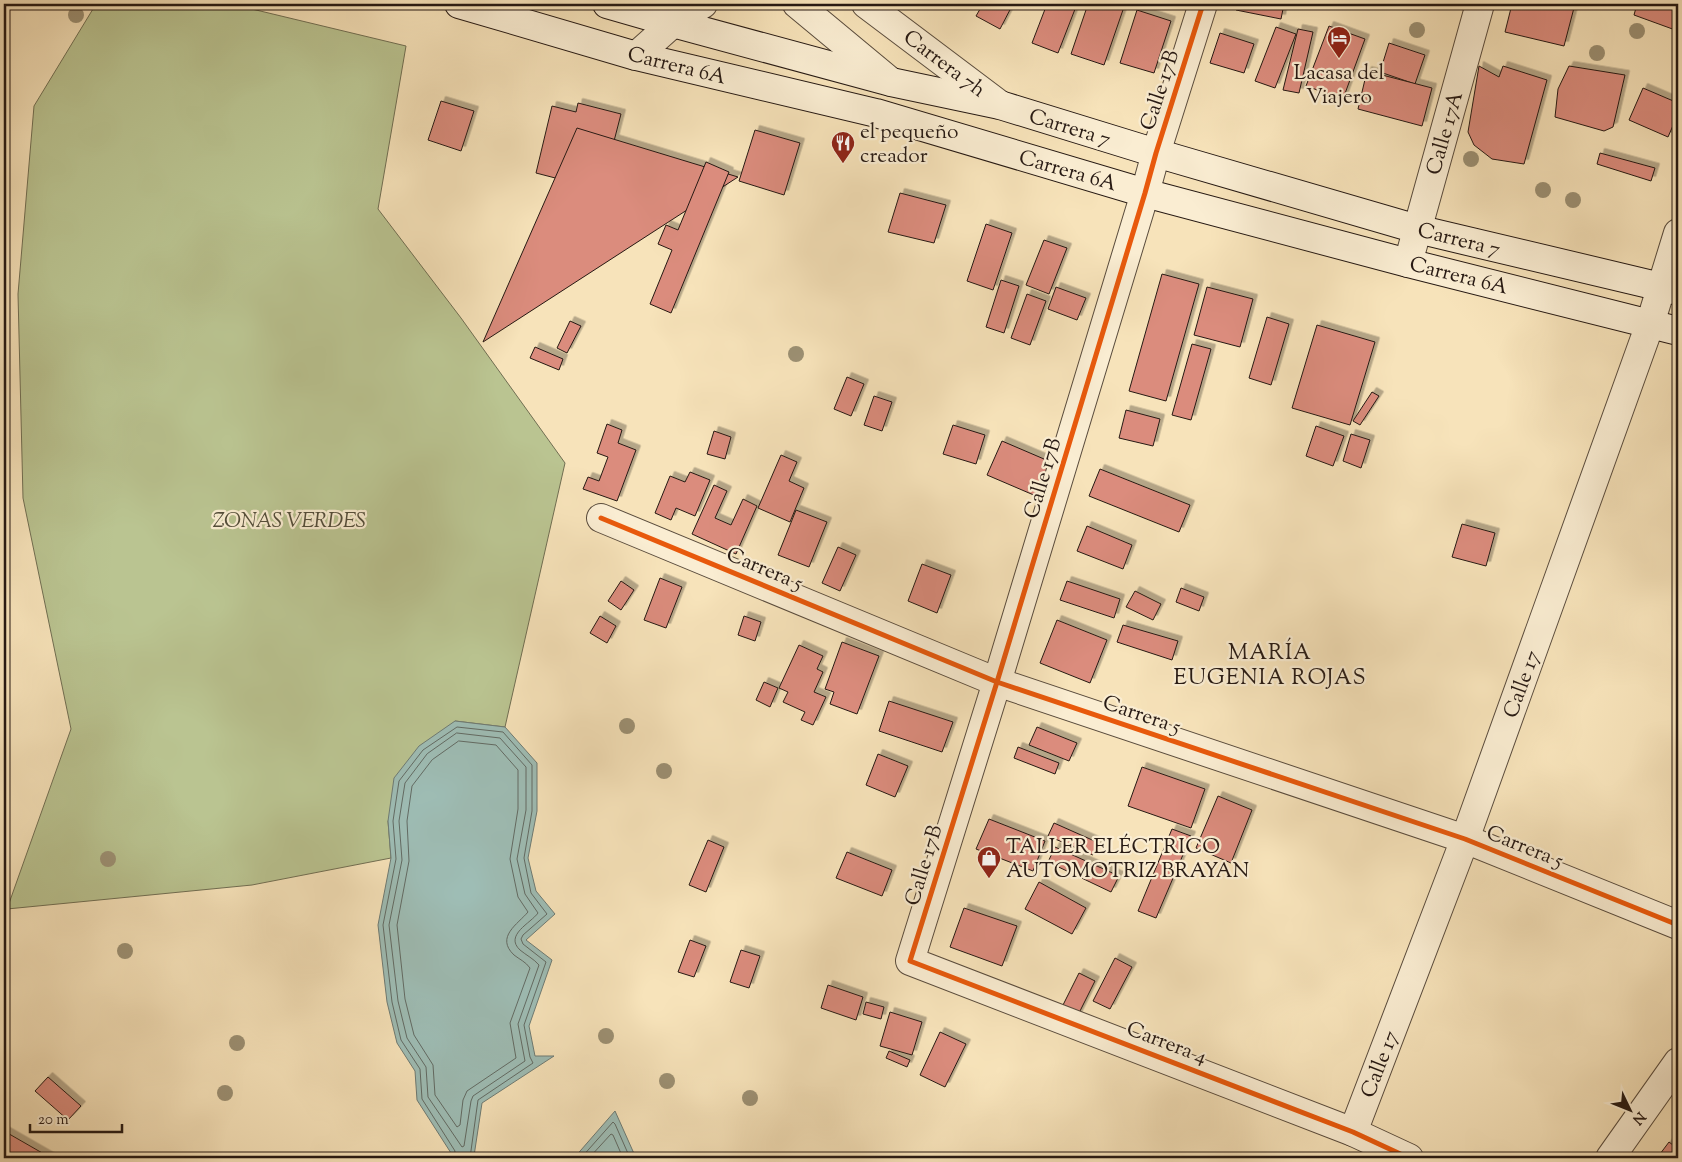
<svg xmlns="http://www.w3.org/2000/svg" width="1682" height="1162" viewBox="0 0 1682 1162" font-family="'Sorts Mill Goudy',serif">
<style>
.green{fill:#bac491;stroke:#706e52}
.water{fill:#9ebdb5;stroke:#6e7b74}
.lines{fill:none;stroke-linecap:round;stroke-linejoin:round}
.shore{stroke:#626b64;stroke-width:1}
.building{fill:#db8c7d;stroke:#261913;filter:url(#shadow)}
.minor-casing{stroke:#5a4c3d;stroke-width:30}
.tertiary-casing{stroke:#5a4c3d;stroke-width:30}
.secondary-casing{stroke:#261913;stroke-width:30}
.minor{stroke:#faedd2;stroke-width:28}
.tertiary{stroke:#faedd2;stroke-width:28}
.secondary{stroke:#faedd2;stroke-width:28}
.cycleway-casing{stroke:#faedd2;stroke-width:8}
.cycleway{stroke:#e8590c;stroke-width:5}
.tree{fill:#9c9073}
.labels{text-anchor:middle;stroke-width:4.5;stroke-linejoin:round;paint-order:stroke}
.street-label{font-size:21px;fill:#261913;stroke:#faedd2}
.poi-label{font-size:21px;fill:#261913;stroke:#faedd2;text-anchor:start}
.park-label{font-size:21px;font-style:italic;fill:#524c39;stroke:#faedd2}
.neighbourhood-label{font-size:22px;letter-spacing:1px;fill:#261913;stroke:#faedd2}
</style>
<defs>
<filter id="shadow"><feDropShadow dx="4.5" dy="-4.5" stdDeviation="0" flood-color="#0004"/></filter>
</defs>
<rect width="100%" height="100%" fill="#f7e3ba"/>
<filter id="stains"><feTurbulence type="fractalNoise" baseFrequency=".004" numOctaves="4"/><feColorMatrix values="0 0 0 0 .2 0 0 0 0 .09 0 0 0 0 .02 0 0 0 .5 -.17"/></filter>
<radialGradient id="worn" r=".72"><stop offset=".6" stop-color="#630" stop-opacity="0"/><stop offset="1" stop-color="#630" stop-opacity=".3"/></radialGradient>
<!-- green -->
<polygon class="green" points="96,4 231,4 406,46 378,209 461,318 565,463 505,727 455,721 388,821 391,858 252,885 7,909 71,729 23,498 18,294 34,106"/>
<!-- water -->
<g class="water">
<polygon points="455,721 505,727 537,763 537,811 528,858 536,891 555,914 526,940 552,960 529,1026 535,1056 554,1056 482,1103 474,1156 476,1158 448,1158 451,1153 417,1100 415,1071 397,1043 387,1002 378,925 391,858 388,821 394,778 419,746"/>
<polygon points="615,1111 636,1158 574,1158"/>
</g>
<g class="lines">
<!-- shore -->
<g class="shore">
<path d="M457,733l43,5 26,29v43l-9,49 8,35 13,19c-7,10 -34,22 -18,37 6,5 14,9 19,15l-21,59 7,37 -52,35 -2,5 -7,45 -2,1 -34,-50 -2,-30 -19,-29 -9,-37 -9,-76 13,-65 -3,-39 6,-38 22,-29z"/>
<path d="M459,741l37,4 22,25v39l-8,50 8,38 10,15c-10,12 -33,25 -14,43 5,4 12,7 16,13l-20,55 6,35 -49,33 -4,9 -3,25 -3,2 -22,-32 -2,-30 -19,-30 -9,-36 -8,-74 12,-64 -2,-40 5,-35 20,-26z"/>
<polyline points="454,1158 455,1151 422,1099 420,1069 401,1040 392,1002 383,925 396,859 393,821 399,781 423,750 457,727 503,732 532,765 532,811 524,858 531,893 547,914 523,935 521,939 523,944 546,962 524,1025 530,1057 533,1063 478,1100 470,1158"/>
<polyline points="581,1158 613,1122 615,1124 630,1158"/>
<polyline points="589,1158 611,1134 613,1135 623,1158"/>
</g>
</g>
<!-- building -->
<g class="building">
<polygon points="983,4 1013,4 1000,29 976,16"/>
<polygon points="1047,4 1077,4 1058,53 1032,43"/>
<polygon points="1088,4 1125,4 1104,65 1071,54"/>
<polygon points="1237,4 1284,4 1281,19 1236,10"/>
<polygon points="1512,4 1575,4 1564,46 1505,32"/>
<polygon points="1637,4 1678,4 1678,31 1634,15"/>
<polygon points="1137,10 1171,21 1154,73 1120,63"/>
<polygon points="1329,26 1365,39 1343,99 1306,86"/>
<polygon points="1276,27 1296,34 1275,88 1255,81"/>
<polygon points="1298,29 1313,32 1299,93 1283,90"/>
<polygon points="1220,33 1254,44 1244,73 1210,63"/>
<polygon points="1389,43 1425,55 1415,84 1380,72"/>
<polygon points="1479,66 1499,77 1503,66 1547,80 1524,164 1492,159 1474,145 1468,132"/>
<polygon points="1569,66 1625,75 1613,127 1604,131 1555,117 1558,89"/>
<polygon points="1367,71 1432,88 1422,126 1358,109"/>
<polygon points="1643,88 1678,103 1678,114 1668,137 1629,120"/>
<polygon points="441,101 474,111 461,151 428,140"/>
<polygon points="578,103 621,114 597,207 558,197 563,180 536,173 552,106 576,112"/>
<polygon points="577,128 738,177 483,342"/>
<polygon points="755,130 800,143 784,195 739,181"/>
<polygon points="1600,153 1655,168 1651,181 1597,164"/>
<polygon points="706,162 729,172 671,313 650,304 672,250 658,244 666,225 678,230"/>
<polygon points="900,193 946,205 934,243 888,232"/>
<polygon points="986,224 1012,233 993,290 967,281"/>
<polygon points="1044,240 1067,248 1049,294 1026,285"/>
<polygon points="1162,274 1199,284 1166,401 1129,391"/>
<polygon points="1001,280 1019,286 1004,333 986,327"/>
<polygon points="1056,287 1086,298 1077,320 1048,309"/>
<polygon points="1207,287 1253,299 1240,347 1194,335"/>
<polygon points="1027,294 1046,301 1030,345 1011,338"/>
<polygon points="1267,317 1289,324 1271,385 1249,378"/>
<polygon points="570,321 581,326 567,353 557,348"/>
<polygon points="1317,325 1375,342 1350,425 1292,408"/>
<polygon points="1192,344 1211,349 1191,420 1172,415"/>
<polygon points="535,347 563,359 559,370 530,358"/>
<polygon points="847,377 864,384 851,416 834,409"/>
<polygon points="1372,392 1379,396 1360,425 1353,421"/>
<polygon points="874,396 892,402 882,431 864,425"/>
<polygon points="1126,410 1160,419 1153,446 1119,438"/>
<polygon points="607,424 622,430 618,443 636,450 617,501 583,489 588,477 599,481 608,457 597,453"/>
<polygon points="953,425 985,435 976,464 943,454"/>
<polygon points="1316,426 1344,436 1333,466 1306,456"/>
<polygon points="714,431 731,437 725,459 707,454"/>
<polygon points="1351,434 1370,440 1361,468 1343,461"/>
<polygon points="1002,441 1051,462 1036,496 987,475"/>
<polygon points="781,455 797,462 789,481 804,488 790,522 758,508"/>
<polygon points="1100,469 1190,505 1179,532 1089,496"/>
<polygon points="690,472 710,480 695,516 676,508 671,520 655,513 670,476 685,482"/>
<polygon points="714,485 727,491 715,518 731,525 743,499 757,506 736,554 692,534"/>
<polygon points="796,510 827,522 809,567 778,555"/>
<polygon points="1462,524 1495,533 1486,566 1452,557"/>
<polygon points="1087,526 1132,545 1123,569 1077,551"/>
<polygon points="838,547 856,555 840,591 822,583"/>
<polygon points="922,564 951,575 937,613 908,601"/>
<polygon points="660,578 682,587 666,628 644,620"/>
<polygon points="621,581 634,590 621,610 608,601"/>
<polygon points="1067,581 1120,599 1114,618 1060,600"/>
<polygon points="1181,588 1204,597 1199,611 1176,602"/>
<polygon points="1135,591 1161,604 1153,620 1126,607"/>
<polygon points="600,616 616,626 607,643 590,633"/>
<polygon points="744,616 761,622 755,641 738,635"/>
<polygon points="1057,620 1107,640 1090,683 1040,663"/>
<polygon points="1123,625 1178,641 1172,660 1117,642"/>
<polygon points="842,642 879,656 857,714 830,704 834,692 825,689"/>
<polygon points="799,645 823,656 817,669 823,672 814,692 826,697 813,725 801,720 805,712 783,702 788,692 779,688"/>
<polygon points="764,682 778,688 770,707 756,700"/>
<polygon points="889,701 953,722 942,752 879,731"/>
<polygon points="1037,727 1077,743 1069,761 1029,745"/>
<polygon points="1018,747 1059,763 1055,774 1014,758"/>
<polygon points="878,754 908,766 895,797 866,785"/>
<polygon points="1142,767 1205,789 1191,828 1128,806"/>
<polygon points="1218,796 1252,810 1231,863 1196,848"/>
<polygon points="989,819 1045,841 1033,871 976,849"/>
<polygon points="1054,823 1099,843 1093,855 1048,836"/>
<polygon points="1172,829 1191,836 1156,918 1138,911"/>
<polygon points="708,840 724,847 706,892 689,885"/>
<polygon points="1055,847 1119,876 1111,892 1048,862"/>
<polygon points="847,852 892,870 882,896 836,878"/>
<polygon points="1039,882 1086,908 1072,934 1025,909"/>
<polygon points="964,908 1017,926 1002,966 950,947"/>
<polygon points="690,940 706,946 694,977 678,972"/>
<polygon points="741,950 760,956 749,988 730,982"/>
<polygon points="1115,958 1132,967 1110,1009 1093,1001"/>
<polygon points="1079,973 1095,981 1077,1017 1061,1009"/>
<polygon points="828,985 863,997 856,1020 821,1008"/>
<polygon points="866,1002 884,1007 881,1019 863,1014"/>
<polygon points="890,1012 922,1022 912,1055 880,1046"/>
<polygon points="940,1032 966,1044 945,1087 920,1075"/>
<polygon points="889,1051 910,1060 907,1067 886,1058"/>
<polygon points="48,1077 81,1106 68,1120 35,1091"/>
<polygon points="4,1131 51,1158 9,1158 4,1155"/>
<polygon points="1669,1142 1678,1149 1678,1158 1657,1158"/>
</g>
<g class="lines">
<!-- minor casing -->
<g class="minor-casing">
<g id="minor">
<polyline points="1203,4 1156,153 1145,193 997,682 910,961 1353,1132 1409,1158"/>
<polyline points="636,56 673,23 703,4"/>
<polyline points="1408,263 1480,4"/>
<polyline points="601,518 997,682 1465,839 1678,925"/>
<polyline points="1353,1132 1465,839 1650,324 1678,233"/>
<polyline points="1610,1158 1678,1062"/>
</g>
</g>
<!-- tertiary casing -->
<g class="tertiary-casing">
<g id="tertiary">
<polyline points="797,4 891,82"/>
<polyline points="866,4 1000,105"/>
</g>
</g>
<!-- secondary casing -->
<g class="secondary-casing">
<g id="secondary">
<polyline points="459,4 636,56 876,113 1145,193 1408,263 1678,331"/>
<polyline points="607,4 673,23 891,82 1000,105 1156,153 1417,229 1678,291"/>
</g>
</g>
<!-- minor -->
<use href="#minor" class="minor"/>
<!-- tertiary -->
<use href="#tertiary" class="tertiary"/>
<!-- secondary -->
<use href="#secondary" class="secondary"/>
<!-- cycleway casing -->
<g class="cycleway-casing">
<g id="cycleway">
<polyline points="1203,4 1156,153 1145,193 997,682 910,961 1353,1132 1409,1158"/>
<polyline points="601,518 997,682 1465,839 1678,925"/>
</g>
</g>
<!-- cycleway -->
<use href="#cycleway" class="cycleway"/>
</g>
<!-- trees -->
<g class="tree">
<circle cx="76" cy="15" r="8"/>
<circle cx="1417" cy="30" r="8"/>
<circle cx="1637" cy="31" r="8"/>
<circle cx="1597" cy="53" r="8"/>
<circle cx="1471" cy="159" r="8"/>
<circle cx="1543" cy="190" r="8"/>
<circle cx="1573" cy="200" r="8"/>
<circle cx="796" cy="354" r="8"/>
<circle cx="627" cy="726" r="8"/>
<circle cx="664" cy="771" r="8"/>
<circle cx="108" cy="859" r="8"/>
<circle cx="125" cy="951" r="8"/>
<circle cx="606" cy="1036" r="8"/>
<circle cx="237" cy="1043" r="8"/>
<circle cx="667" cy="1081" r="8"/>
<circle cx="225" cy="1093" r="8"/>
<circle cx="750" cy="1098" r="8"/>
</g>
<!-- icons -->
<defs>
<g id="hotel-pin" transform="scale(1.25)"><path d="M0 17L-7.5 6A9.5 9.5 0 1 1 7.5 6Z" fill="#8f2418" stroke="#faedd2"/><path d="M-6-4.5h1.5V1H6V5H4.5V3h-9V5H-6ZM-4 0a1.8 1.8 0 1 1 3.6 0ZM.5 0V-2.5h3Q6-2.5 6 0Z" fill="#fff"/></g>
<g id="restaurant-pin" transform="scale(1.25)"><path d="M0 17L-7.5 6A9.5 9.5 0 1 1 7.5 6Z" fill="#8f2418" stroke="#faedd2"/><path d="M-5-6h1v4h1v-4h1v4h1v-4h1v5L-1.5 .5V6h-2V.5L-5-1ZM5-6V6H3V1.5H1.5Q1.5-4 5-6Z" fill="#fff"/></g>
<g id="shop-pin" transform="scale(1.25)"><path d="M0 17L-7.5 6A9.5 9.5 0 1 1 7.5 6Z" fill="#8f2418" stroke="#faedd2"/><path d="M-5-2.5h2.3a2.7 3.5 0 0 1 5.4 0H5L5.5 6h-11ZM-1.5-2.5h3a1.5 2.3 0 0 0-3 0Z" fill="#fff"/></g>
</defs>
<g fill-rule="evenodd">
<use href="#hotel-pin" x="1339" y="38"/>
<use href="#restaurant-pin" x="843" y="143"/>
<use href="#shop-pin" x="989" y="858"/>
</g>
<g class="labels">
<!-- street labels -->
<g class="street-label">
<text transform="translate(945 63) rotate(37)" y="7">Carrera 7h</text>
<text transform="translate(677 65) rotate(14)" y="7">Carrera 6A</text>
<text transform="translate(1159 90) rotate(-72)" y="7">Calle 17B</text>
<text transform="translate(1070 127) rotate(17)" y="7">Carrera 7</text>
<text transform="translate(1444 133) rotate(-74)" y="7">Calle 17A</text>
<text transform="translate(1068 170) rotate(16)" y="7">Carrera 6A</text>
<text transform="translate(1459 239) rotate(14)" y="7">Carrera 7</text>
<text transform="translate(1459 275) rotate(14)" y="7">Carrera 6A</text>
<text transform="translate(1042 478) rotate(-73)" y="7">Calle 17B</text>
<text transform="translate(765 568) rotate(23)" y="7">Carrera 5</text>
<text transform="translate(1521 684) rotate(-70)" y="7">Calle 17</text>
<text transform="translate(1142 714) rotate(19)" y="7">Carrera 5</text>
<text transform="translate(1525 846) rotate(22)" y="7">Carrera 5</text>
<text transform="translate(923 865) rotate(-73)" y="7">Calle 17B</text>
<text transform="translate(1167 1042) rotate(21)" y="7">Carrera 4</text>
<text transform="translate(1379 1064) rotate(-69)" y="7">Calle 17</text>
</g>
<!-- poi labels -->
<g class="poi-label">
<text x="1339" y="79" text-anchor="middle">Lacasa del<tspan x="1339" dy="24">Viajero</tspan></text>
<text x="860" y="138">el pequeño<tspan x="860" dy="24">creador</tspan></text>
<text x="1006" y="853">TALLER ELÉCTRICO<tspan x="1006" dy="24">AUTOMOTRIZ BRAYAN</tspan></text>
</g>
<!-- park labels -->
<g class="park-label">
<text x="289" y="527">ZONAS VERDES</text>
</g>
<!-- neighbourhood labels -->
<g class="neighbourhood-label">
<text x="1270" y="659">MARÍA<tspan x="1270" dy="25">EUGENIA ROJAS</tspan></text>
</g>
</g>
<!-- margin -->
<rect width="1682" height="1162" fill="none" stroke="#f7e3ba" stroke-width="20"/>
<rect x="5" y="5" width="1672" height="1152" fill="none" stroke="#261913" stroke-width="2.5"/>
<rect x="10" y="10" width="1662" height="1142" fill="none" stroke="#261913"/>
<!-- north arrow -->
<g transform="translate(1630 1110) rotate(133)" stroke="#faedd2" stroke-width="4" paint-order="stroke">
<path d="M0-4L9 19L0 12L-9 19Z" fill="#261913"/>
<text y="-8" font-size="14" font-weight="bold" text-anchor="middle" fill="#261913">N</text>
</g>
<!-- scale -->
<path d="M30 1124v8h92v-8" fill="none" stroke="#261913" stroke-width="2.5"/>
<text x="38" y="1124" font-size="15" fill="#261913" stroke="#faedd2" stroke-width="4" paint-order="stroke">20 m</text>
<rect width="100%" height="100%" filter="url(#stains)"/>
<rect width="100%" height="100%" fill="url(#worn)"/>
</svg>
